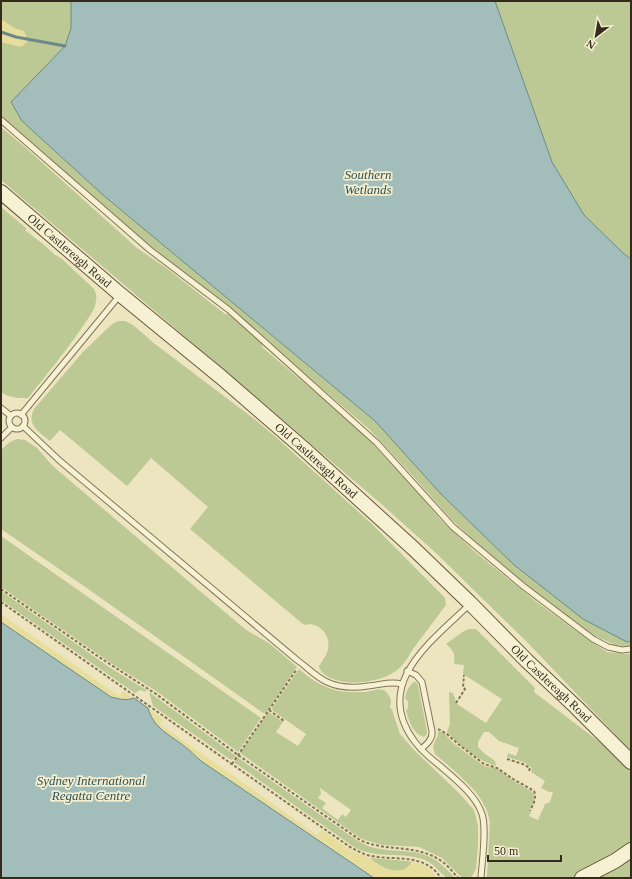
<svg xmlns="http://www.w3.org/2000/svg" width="632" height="879" viewBox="0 0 632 879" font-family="'Times New Roman',serif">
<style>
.green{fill:#bcc995;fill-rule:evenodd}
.sand{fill:#e7de9e}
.water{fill:#a3beba;stroke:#6b8b88}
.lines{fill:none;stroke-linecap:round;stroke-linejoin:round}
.stream{stroke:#6b8b88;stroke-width:3}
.lane-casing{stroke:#847659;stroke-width:7}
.secondary-casing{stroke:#66573c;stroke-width:16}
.path{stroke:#847659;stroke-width:2;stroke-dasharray:3 2;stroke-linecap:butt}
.lane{stroke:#f7f1d3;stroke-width:5}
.secondary{stroke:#f7f1d3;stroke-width:14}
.labels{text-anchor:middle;stroke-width:3.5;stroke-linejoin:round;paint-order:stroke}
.street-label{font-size:12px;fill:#342b1d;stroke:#f4eecf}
.water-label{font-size:13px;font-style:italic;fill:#2c5154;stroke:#f4eecf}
</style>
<rect width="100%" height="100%" fill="#ece5c0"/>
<!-- green -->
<g class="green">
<polygon points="1,1 71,1 71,28 65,46 12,102 22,121 103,195 375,421 441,494 513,564 627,642 631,641 631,647 615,645 591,634 558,610 497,562 452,520 410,473 369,429 221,303 153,250 76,184 1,116"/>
<polygon points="495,1 631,1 631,259 623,253 584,215 552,162"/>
<path d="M1,127l25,21 111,100 32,22 56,44h3l31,23 4,11 84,71 24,23 34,36 37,43 33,31 63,51 52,38 17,11 21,2h3v189l-58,35h-86l3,-56 -3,-11 -5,-10 -7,-10 -18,-18 -22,-19 -2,-8 5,-11v-4l6,2 9,10 28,21 6,3 9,1 18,13 17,10 3,3v7l-5,10 2,1 -2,4 9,4 7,-16 5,-2 3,-10h-4l-8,-4 4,-7 -14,-9 1,-4 -8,-6 -17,-5 1,-4 8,3 3,-8 -20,-7 -10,-9h-5l-6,10v5l6,6 11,8 1,5c-19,-6 -36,-20 -49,-34l3,-8 -1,-32 4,1 4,11 29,19 16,-24 -39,-25 1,-9 -10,-1c1,-11 0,-13 -8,-20l18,-13 5,-2h7l59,59 -1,4 72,55 10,10 11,-9 -6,-5 -8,-11 -86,-90 -39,-38 -52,-51 -57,-51 -378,-322z"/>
<path d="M1,207l25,21v3l17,13 11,10 8,5 32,30c2,4 3,8 2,12 -1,9 -7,16 -11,22 -18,27 -38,51 -57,75 -10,0 -19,0 -27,-6z"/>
<path d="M118,321h7l8,4 22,19 98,74 25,21 95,86 72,73 1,7c-11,15 -22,29 -33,44 -5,8 -9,16 -17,22 -15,10 -38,14 -56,10 -8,-2 -19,-5 -21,-15 4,-6 8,-11 9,-17 3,-15 -10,-28 -24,-24l-114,-96 18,-22 -57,-49 -24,28 -67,-56 -10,11c-11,-9 -24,-16 -16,-32l49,-57 28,-27z"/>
<path d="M18,439l7,1 12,8 14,16 10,9 185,157 23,13 28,24 -31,46h-3l-18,-13 -154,-109 -90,-62v-79c6,-6 9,-9 17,-11z"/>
<polygon points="1,536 261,718 238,752 156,691 108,661 1,587"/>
<polygon points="1,591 109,667 146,690 146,692 140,690 135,693 1,600"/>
<path d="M299,669c20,18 38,25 65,23 6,0 16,-5 21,-1 2,1 6,7 6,10 0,2 -1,4 -1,6l2,3 8,24 14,16 46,44 14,16 4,16v18l-2,25 -4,7 -2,2h-6l-5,-3 -17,-17 -23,-11 -36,-2 -15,-4 -8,-3 -120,-85 28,-40h2l13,9 -7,10 22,14 8,-12 -33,-23 -1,-3zM320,788l31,22 -5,7 -4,-3 -4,6 -16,-12 4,-5 -8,-5 3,-4z"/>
<path d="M414,682h2l2,3 9,46v3l-3,3c-12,-4 -15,-16 -18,-27l2,-2v-7l-3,-2c1,-8 3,-12 9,-17z"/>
<polygon points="149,692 236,756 233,759 231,760 153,706"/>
<path d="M237,757l121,84c6,3 11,6 17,7 18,4 36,1 53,8 11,5 19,13 27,22h-8c-8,-6 -13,-14 -22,-18 -23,-9 -47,0 -71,-13l-119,-84v-2z"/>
<polygon points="631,856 631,878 590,878"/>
<path d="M370,858l37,3 5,1c-11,17 -31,6 -42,-4z"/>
</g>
<!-- sand -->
<g class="sand">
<polygon points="1,19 14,28 24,31 26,36 27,42 21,47 1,42"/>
<path d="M1,614l118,82 4,-5 11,7c-8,3 -15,1 -23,-1l-110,-75z"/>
<path d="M148,708l15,11 -3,5 157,111 5,-6c10,8 21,17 33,23 4,3 9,3 14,6 3,1 5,4 7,5 12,8 27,13 36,-1 11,2 19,6 25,16h-63l-173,-117c-6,-5 -11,-11 -17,-15 -15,-12 -30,-17 -36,-38z"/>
</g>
<!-- water -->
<g class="water">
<polygon points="71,1 495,1 552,162 584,215 623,253 631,259 631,641 627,642 583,619 513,564 441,494 375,421 103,195 22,121 11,102 65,46 71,28"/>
<path d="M1,622l110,75c8,2 15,4 23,1l14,10c6,21 21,26 36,38 6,4 11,10 17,15l173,117h-373z"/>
</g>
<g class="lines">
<!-- stream -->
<polyline class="stream" points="1,32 16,37 65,46"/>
<!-- lane casing -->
<g class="lane-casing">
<g id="lane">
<polyline points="1,120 150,250 229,310 377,443 453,527 523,586 593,639 608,647 622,650 631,649"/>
<polyline points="1,408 11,416"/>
<circle cx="17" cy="421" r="8"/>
<polyline points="21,415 120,295"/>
<path d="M23,426l37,35 237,199c10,7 19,17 30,22 13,6 28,6 41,4 13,-1 20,-5 34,-2"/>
<polyline points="1,438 12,427"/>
<path d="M470,604c-38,37 -99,80 -55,138 6,8 15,16 24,23 15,13 37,30 43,49 5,15 0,47 -1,64"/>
<path d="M407,671l9,4 6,7 10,49c1,8 -5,13 -11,18"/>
</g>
</g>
<!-- secondary casing -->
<g class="secondary-casing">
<g id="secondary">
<path id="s1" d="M1,192l120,103 100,82 83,72 110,100 56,54 57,58 49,46 55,55"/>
<polyline points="582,878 615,861 631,850"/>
</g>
</g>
<!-- path -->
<g class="path">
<path d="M1,589l98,68 57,37 82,61 122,85c25,12 54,4 78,19 8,4 14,12 20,19"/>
<path d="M1,602l349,245c6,3 11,6 17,8 26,7 56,-4 74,23"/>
<polyline points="456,703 465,689 463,687 464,676 463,676"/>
<polyline points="269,710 284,721"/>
<path d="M438,729l9,5 11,10 26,20 13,4 16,11 21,12c3,7 -1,14 -4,20"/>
<polyline points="507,759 523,764 530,768 529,771"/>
<polyline points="232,764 297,669"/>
</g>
<!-- lane -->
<use href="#lane" class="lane"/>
<!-- secondary -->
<use href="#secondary" class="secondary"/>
</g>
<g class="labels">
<!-- street labels -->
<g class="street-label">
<text dy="4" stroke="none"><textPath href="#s1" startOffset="90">Old Castlereagh Road</textPath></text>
<text dy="4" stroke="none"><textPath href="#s1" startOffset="414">Old Castlereagh Road</textPath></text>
<text dy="4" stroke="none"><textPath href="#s1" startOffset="738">Old Castlereagh Road</textPath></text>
</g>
<!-- water labels -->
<g class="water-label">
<text x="368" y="179">Southern<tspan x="368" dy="15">Wetlands</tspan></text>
<text x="91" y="785">Sydney International<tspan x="91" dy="15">Regatta Centre</tspan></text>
</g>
</g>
<!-- border -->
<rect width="632" height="879" fill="none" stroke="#342b1d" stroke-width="4"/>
<!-- north arrow -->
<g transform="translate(596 36) rotate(211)" stroke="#f4eecf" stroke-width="3" paint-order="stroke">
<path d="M0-3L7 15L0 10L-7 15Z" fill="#342b1d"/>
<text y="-6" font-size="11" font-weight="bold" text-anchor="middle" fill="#342b1d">N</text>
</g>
<!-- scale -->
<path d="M488 855v6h73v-6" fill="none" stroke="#342b1d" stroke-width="2"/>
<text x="494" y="855" font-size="12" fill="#342b1d" stroke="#f4eecf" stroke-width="3" paint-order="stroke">50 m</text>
</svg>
